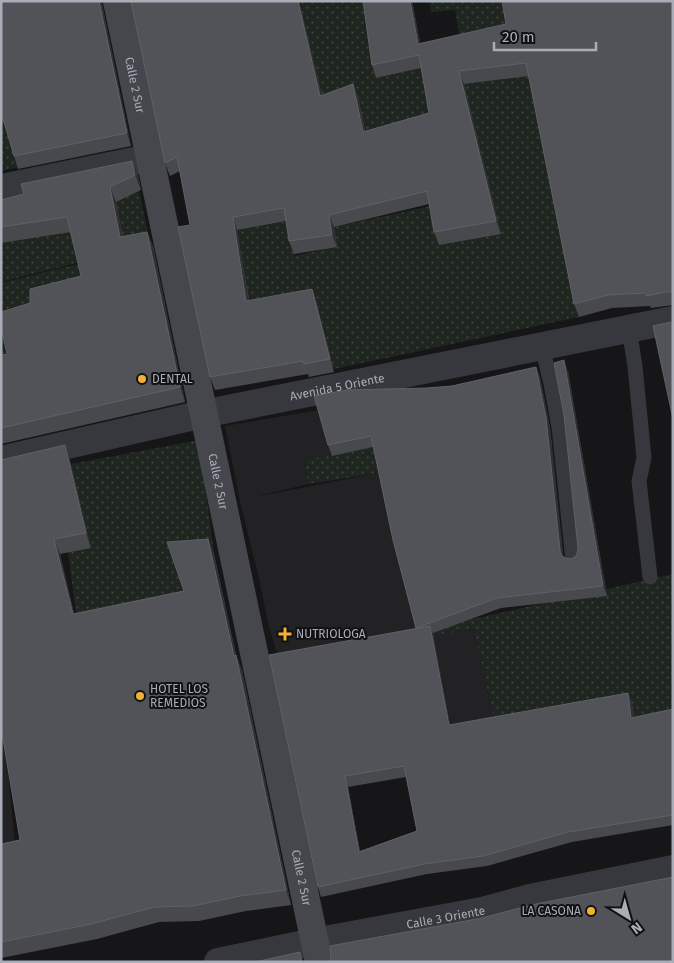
<svg xmlns="http://www.w3.org/2000/svg" width="674" height="963" viewBox="0 0 674 963" font-family="'Fira Sans',sans-serif">
<style>
.built{fill:#222225}
.grass{fill:url(#grass-dots)}
.lines{fill:none;stroke-linecap:round;stroke-linejoin:round}
.lane{stroke:#37383d;stroke-width:15}
.street{stroke:#37383d;stroke-width:28}
.secondary{stroke:#45474d;stroke-width:28}
.wall{fill:#47494d;fill-rule:evenodd}
.shaded-wall{fill:#2f3033}
.building{fill:#525359;stroke:#5f6168;fill-rule:evenodd}
.poi-dot{fill:#f2b134;stroke:#111113;stroke-width:2}
.labels{text-anchor:middle;stroke-width:4;stroke-linejoin:round;paint-order:stroke}
.street-label{font-size:12px;fill:#a8adb8;stroke:#111113}
.poi-label{font-size:12px;fill:#a8adb8;stroke:#111113;text-anchor:start}
</style>
<defs>
<pattern id="grass-dots" width="8" height="8" patternUnits="userSpaceOnUse" patternTransform="scale(1.25)"><rect width="8" height="8" fill="#1e261f"/><path d="M2 2h.1M6 6h.1" fill="none" stroke="#3c433d" stroke-width="1.8" stroke-linecap="round"/></pattern>
</defs>
<rect width="100%" height="100%" fill="#161618"/>
<!-- built -->
<g class="built">
<polygon points="319,410 332,456 305,461 308,484 255,497 378,473 408,592 418,640 280,664 268,623 258,574 240,501 225,426"/>
<polygon points="473,628 525,855 477,867 434,636"/>
<polygon points="4,725 16,856 1,860 1,726"/>
</g>
<!-- grass -->
<g class="grass">
<polygon points="299,1 363,1 376,78 425,67 431,126 367,144 325,109"/>
<polygon points="429,1 505,1 511,37 461,44 455,10 431,12"/>
<polygon points="531,75 579,317 334,369 251,314 237,230 289,221 295,256 321,250 334,227 431,206 498,234 464,84"/>
<polygon points="1,108 18,167 1,171"/>
<polygon points="139,191 151,247 126,252 116,202 125,196"/>
<polygon points="1,201 72,231 80,262 1,282"/>
<polygon points="114,255 12,370 1,373 1,283"/>
<polygon points="199,440 214,554 173,557 190,606 78,629 68,552 91,547 71,464"/>
<polygon points="373,447 378,473 308,484 305,460"/>
<polygon points="673,574 673,720 635,729 632,703 496,728 473,628 418,640 408,592 473,619"/>
</g>
<g class="lines">
<!-- lane -->
<g class="lane">
<polyline points="629,329 635,366 644,458 639,481 650,577"/>
<polyline points="542,346 551,384 559,427 573,560"/>
</g>
<!-- street -->
<g class="street">
<polyline points="1,188 149,158"/>
<path id="s1" d="M1,460l202,-46 470,-94"/>
<path id="s2" d="M218,962l96,-20 168,-31 48,-13 143,-29"/>
</g>
<!-- secondary -->
<path class="secondary" id="s3" d="M117,1l202,961"/>
</g>
<!-- wall -->
<g class="wall">
<polygon points="1,1 102,1 102,4 131,146 18,169 14,156"/>
<polygon points="299,1 322,96 353,84 358,97 365,131 429,113 421,68 376,78 372,65 363,1 412,1 420,43 673,1 673,305 651,308 650,306 612,308 579,317 574,304 529,76 464,84 501,234 439,245 434,232 429,204 334,227 337,247 294,254 289,241 286,221 237,230 249,300 316,301 334,372 309,377 308,374 215,390 210,377 190,225 180,171 170,176 165,163"/>
<polygon points="132,161 138,176 141,190 116,202 123,237 147,232 153,246 185,402 1,444 1,355 7,354 30,303 81,276 71,232 1,243 1,200"/>
<path d="M536,367l4,10 10,51 13,128 2,2 6,1 4,-2 2,-3 1,-6 -10,-177 39,225 -106,12 -68,25 17,92 178,-32 4,10 2,15 39,-9v116l-101,17 -85,24 -60,8 -106,23 -3,-10 -49,-232 147,-26 -23,-89 -20,-93 -41,9 -4,-11 98,-57 26,-2zM406,777l11,54 -57,20 -12,-64z"/>
<polygon points="70,460 91,548 60,554 74,614 184,591 208,539 214,554 236,655 242,670 291,905 246,911 199,921 159,922 97,939 1,958 1,844 20,840 1,727"/>
</g>
<!-- shaded-wall -->
<g class="shaded-wall">
<polygon points="99,1 102,1 102,4 131,146 127,133"/>
<polygon points="298,1 299,1 325,109 320,96"/>
<polygon points="410,1 412,1 423,57 418,44"/>
<polygon points="459,71 464,84 501,234 496,221"/>
<polygon points="353,84 358,97 367,144 363,132"/>
<polygon points="132,161 138,176 141,190 135,175"/>
<polygon points="110,187 116,202 126,252 120,237"/>
<polygon points="329,215 334,227 337,247 332,235"/>
<polygon points="233,217 237,230 251,314 246,301"/>
<polygon points="147,232 153,246 185,402 180,387"/>
<polygon points="312,289 316,301 334,372 330,359"/>
<polygon points="564,360 568,371 607,596 603,586"/>
<polygon points="536,367 540,377 550,428 564,561 560,550"/>
<polygon points="65,445 70,460 91,548 86,533"/>
<polygon points="54,539 60,554 78,629 73,614"/>
<polygon points="208,539 214,554 239,671 234,656"/>
<polygon points="430,626 434,636 452,735 449,725"/>
<polygon points="236,655 242,670 291,905 286,890"/>
<polygon points="628,693 632,703 635,729 631,718"/>
<polygon points="345,776 348,787 362,862 359,852"/>
</g>
<!-- building -->
<g class="building">
<polygon points="1,1 99,1 127,133 14,156 1,112"/>
<polygon points="131,1 298,1 320,96 353,84 363,132 429,113 419,55 372,65 363,1 410,1 418,44 506,24 502,1 673,1 673,292 666,292 646,296 646,293 608,295 574,304 526,63 459,71 496,221 434,232 427,191 329,215 332,235 289,241 284,208 233,217 246,301 312,289 330,359 304,364 303,361 210,377 178,227 190,225 177,157 165,163"/>
<polygon points="132,161 135,175 110,187 120,237 147,232 180,387 1,428 1,355 7,354 1,327 1,312 30,303 30,289 81,276 67,217 1,227 1,200 24,194 21,184"/>
<polygon points="671,322 673,322 673,419 653,326"/>
<polygon points="564,360 603,586 497,598 416,628 393,540 371,436 328,445 314,396 347,390 426,388 452,386 536,367 546,418 560,550 561,555 565,558 571,559 575,557 577,554 578,548 564,415 554,363"/>
<polygon points="65,445 86,533 54,539 73,614 184,591 167,542 208,539 234,656 236,655 286,890 240,896 193,906 154,907 91,924 1,942 1,844 20,840 1,727 1,460"/>
<path d="M430,626l19,99 179,-32 3,25 42,-9v106l-105,17 -85,24 -59,8 -106,23 -49,-232zM404,766l13,65 -58,21 -14,-76z"/>
<polygon points="673,877 673,962 329,962 331,959 330,946 482,918 531,905"/>
<polygon points="300,952 301,958 303,962 255,962"/>
</g>
<!-- markers -->
<g class="poi-dot">
<circle cx="142" cy="379" r="5"/>
<path d="M282.5 626.5h5v5h5v5h-5v5h-5v-5h-5v-5h5z"/>
<circle cx="140" cy="696" r="5"/>
<circle cx="591" cy="911" r="5"/>
</g>
<g class="labels">
<!-- street labels -->
<g class="street-label">
<text dy="4" stroke="none"><textPath href="#s3" startOffset="86">Calle 2 Sur</textPath></text>
<text dy="4" stroke="none"><textPath href="#s1" startOffset="344">Avenida 5 Oriente</textPath></text>
<text dy="4" stroke="none"><textPath href="#s3" startOffset="491">Calle 2 Sur</textPath></text>
<text dy="4" stroke="none"><textPath href="#s3" startOffset="896">Calle 2 Sur</textPath></text>
<text dy="4" stroke="none"><textPath href="#s2" startOffset="232">Calle 3 Oriente</textPath></text>
</g>
<!-- poi labels -->
<g class="poi-label">
<text x="152" y="383">DENTAL</text>
<text x="296" y="638">NUTRIOLOGA</text>
<text x="150" y="693">HOTEL LOS<tspan x="150" dy="14">REMEDIOS</tspan></text>
<text x="581" y="915" text-anchor="end">LA CASONA</text>
</g>
</g>
<!-- border -->
<rect width="674" height="963" fill="none" stroke="#a8adb8" stroke-width="5"/>
<!-- north arrow -->
<g transform="translate(629 918) rotate(143)" stroke="#111113" stroke-width="4" paint-order="stroke">
<path d="M0-4L9 19L0 12L-9 19Z" fill="#a8adb8"/>
<text y="-8" font-size="14" font-weight="bold" text-anchor="middle" fill="#a8adb8">N</text>
</g>
<!-- scale -->
<path d="M494 42v8h102v-8" fill="none" stroke="#a8adb8" stroke-width="2.5"/>
<text x="502" y="42" font-size="15" fill="#a8adb8" stroke="#111113" stroke-width="4" paint-order="stroke">20 m</text>
</svg>
